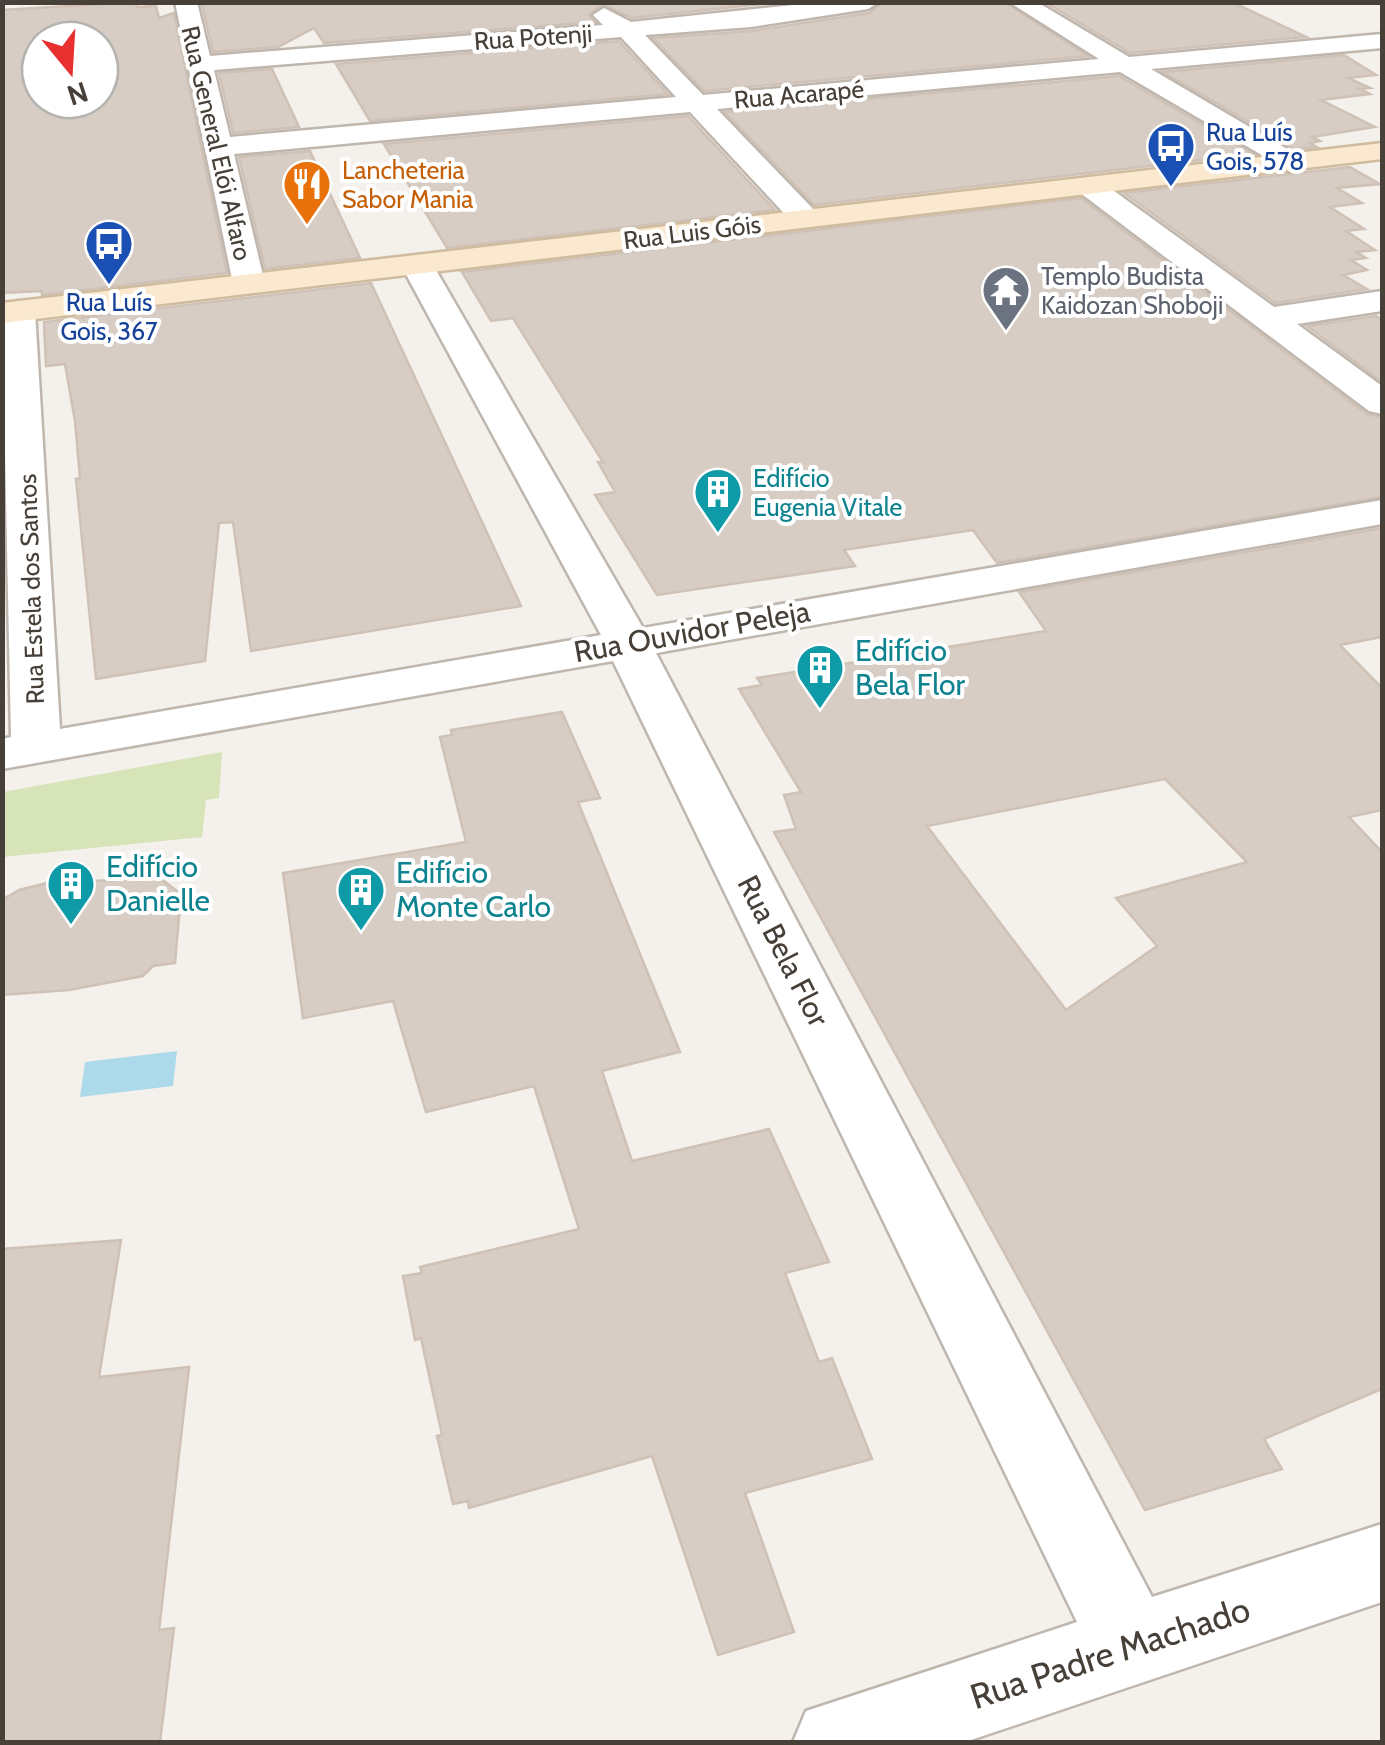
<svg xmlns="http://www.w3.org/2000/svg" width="1385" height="1745" viewBox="0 0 1385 1745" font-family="Cabin,sans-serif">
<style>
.green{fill:#d6e4b7}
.water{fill:#addaea}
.building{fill:#d7cdc4;stroke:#cfc1b5;stroke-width:2.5;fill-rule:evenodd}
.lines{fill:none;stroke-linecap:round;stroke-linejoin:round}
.street-casing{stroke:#bfb6ae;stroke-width:5}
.secondary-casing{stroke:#cfbb9e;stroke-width:5}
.street{fill:#fff;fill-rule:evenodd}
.secondary{fill:#fae9ce;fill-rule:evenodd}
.labels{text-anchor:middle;stroke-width:8;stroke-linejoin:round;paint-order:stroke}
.far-street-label{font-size:25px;fill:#474039;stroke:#fff}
.far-transit-label{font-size:25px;fill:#164399;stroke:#fff;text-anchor:start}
.far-food-label{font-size:25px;fill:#c56008;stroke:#fff;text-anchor:start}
.far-worship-label{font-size:25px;fill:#5b616d;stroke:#fff;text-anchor:start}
.far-culture-label{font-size:25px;fill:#0d838f;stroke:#fff;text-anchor:start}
.street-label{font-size:30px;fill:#474039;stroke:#fff}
.culture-label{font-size:30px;fill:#0d838f;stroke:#fff;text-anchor:start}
.near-street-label{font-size:35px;fill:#474039;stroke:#fff}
</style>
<rect width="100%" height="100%" fill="#f4f0eb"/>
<!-- green -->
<polygon class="green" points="222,752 219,798 206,800 202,837 3,857 3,792"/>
<!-- water -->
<polygon class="water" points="177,1051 173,1086 80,1097 85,1062"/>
<!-- building -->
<g class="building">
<path d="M137,2v5l19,-1 3,12 15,-5 53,260 -185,22v-4l-40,2v-283zM40,40h60v60h-60z"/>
<polygon points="209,2 780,2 632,18 602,5 589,15 595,22 324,43 314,28 278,47 213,52 202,5"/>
<polygon points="883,2 1005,2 1088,56 704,91 653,38 751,31 869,13"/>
<polygon points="1045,2 1232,2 1306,37 1130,53"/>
<polygon points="619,41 668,94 370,121 336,64"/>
<polygon points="1344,55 1376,75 1348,78 1370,88 1360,89 1370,94 1321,100 1375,127 1312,137 1320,141 1310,143 1317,147 1295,149 1163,72"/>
<polygon points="272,69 299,127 233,133 219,73"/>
<polygon points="1119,76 1253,154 814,205 725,112"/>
<polygon points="688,116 775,210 447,248 384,144"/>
<polygon points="310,151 360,258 265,269 239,157"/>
<polygon points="1350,167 1380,184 1337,188 1362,203 1330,207 1364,229 1346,231 1375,250 1356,252 1366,258 1351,260 1367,270 1343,275 1367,289 1275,303 1124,193"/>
<polygon points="1081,198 1367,414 1382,417 1382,497 997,563 973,530 844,550 855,566 657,595 595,495 615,492 598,462 603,462 513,318 491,321 462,272"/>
<polygon points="371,283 521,606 251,651 233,522 219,523 205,661 96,679 76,479 80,478 75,421 65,364 46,366 44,322"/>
<polygon points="1376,316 1382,320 1382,382 1307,326"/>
<path d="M1382,528v109l-42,8 42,43v122l-33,7 33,35v537l-118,50 18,30 -137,41 -371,-678 22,-3 -12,-34 17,-3 -62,-103 23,-4 -5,-7 289,-47 -27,-39zM1165,779l82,83 -131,36 41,48 -91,64 -139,-184z"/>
<polygon points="562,712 600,798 578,802 680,1052 602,1071 632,1161 769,1129 829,1262 785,1273 819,1362 832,1358 872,1459 745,1493 794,1632 718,1655 652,1456 469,1508 468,1501 453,1504 437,1436 442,1435 421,1338 415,1340 403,1276 422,1273 420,1267 579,1229 534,1086 426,1112 393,1001 303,1018 283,873 466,842 440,737 452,735 451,730"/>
<polygon points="160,878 181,894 175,963 153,966 143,976 69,990 2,995 2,900 19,890 47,883"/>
<polygon points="121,1240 99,1377 189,1367 159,1630 174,1628 160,1742 2,1742 2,1249"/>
</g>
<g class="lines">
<!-- street casing -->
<g class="street-casing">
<g id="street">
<path d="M175,2h22l13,54 393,-31 -10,-10 11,-7 27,14 190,-20h58l-11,7 -117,18 -106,8 58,60 396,-36 -90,-57h28l92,55 253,-23v14l-231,21 148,87 4,6 -14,9 -169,-99 -403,37 99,103 4,6 -15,9 -11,-3 -104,-112 -456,42 31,130 -4,7h-24l-4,-7zM621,37l55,60 -446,40 -16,-67z"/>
<polygon points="1089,177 1099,180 1274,307 1382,291 1382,311 1297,324 1382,386 1382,414 1369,411 1079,192 1074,186 1079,180"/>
<polygon points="417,255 433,265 643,628 1382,500 1382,524 656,653 1152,1597 1382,1524 1382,1602 965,1742 793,1742 806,1711 1077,1622 613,661 2,769 2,739 11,737 2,309 18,301 30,304 35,311 60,729 601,635 401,265"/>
</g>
</g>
<!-- secondary casing -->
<g class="secondary-casing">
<polygon id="secondary" points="1382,143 1382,159 2,323 2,303"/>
</g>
<!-- street -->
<use href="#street" class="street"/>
<!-- secondary -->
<use href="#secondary" class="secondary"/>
</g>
<!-- icons -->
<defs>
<g id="bus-pin" transform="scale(2.5)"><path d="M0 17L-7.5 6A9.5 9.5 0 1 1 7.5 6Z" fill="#1a4fb4" stroke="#fff"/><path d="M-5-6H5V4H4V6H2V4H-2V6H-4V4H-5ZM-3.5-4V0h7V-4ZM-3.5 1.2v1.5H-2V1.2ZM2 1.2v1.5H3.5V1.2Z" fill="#fff"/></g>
<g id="restaurant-pin" transform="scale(2.5)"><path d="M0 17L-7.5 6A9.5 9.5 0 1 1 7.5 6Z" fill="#e8710a" stroke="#fff"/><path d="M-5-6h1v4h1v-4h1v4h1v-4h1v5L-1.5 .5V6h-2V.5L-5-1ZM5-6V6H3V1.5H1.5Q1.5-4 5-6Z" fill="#fff"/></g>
<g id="temple-pin" transform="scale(2.5)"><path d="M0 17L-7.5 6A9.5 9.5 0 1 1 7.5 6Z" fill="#6b7280" stroke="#fff"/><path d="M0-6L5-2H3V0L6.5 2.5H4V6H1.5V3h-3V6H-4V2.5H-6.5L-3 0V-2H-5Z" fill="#fff"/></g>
<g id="building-pin" transform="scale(2.5)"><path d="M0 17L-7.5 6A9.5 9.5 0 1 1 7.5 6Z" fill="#0f9aa8" stroke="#fff"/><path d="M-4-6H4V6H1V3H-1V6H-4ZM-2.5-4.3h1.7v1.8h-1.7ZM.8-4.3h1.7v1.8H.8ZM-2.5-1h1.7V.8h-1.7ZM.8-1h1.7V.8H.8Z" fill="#fff"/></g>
</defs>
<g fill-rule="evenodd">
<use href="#bus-pin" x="1171" y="146"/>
<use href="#restaurant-pin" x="307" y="184"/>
<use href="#bus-pin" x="109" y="244"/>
<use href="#temple-pin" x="1006" y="290"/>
<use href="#building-pin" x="718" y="492"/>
<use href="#building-pin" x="820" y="668"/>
<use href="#building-pin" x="71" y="884"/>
<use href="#building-pin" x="361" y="890"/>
</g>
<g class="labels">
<!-- far-street labels -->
<g class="far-street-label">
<text transform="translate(533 37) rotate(-4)" y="9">Rua Potenji</text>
<text transform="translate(799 94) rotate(-5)" y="9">Rua Acarapé</text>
<text transform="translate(217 143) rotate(77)" y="9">Rua General Elói Alfaro</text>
<text transform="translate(692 232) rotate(-7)" y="9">Rua Luis Góis</text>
<text transform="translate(31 589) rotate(-92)" y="9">Rua Estela dos Santos</text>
</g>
<!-- far-transit labels -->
<g class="far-transit-label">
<text x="1206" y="141">Rua Luís<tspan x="1206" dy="29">Gois, 578</tspan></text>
<text x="109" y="311" text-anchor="middle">Rua Luís<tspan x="109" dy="29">Gois, 367</tspan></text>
</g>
<!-- far-food labels -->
<g class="far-food-label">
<text x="342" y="179">Lancheteria<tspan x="342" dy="29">Sabor Mania</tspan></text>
</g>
<!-- far-worship labels -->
<g class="far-worship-label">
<text x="1041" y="285">Templo Budista<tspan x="1041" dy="29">Kaidozan Shoboji</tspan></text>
</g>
<!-- far-culture labels -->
<g class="far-culture-label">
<text x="753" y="487">Edifício<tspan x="753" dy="29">Eugenia Vitale</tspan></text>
</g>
<!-- street labels -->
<g class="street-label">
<text transform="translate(692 632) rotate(-10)" y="10">Rua Ouvidor Peleja</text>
<text transform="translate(783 951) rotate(63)" y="10">Rua Bela Flor</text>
</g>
<!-- culture labels -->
<g class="culture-label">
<text x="855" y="661">Edifício<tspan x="855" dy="34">Bela Flor</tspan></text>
<text x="106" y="877">Edifício<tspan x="106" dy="34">Danielle</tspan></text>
<text x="396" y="883">Edifício<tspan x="396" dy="34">Monte Carlo</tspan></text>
</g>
<!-- near-street labels -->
<g class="near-street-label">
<text transform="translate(1110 1653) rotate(-18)" y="12">Rua Padre Machado</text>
</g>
</g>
<!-- border -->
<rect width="1385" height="1745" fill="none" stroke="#474039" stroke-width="10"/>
<!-- north arrow -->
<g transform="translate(70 70) rotate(162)"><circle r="48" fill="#ffffff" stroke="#b5b3b0" stroke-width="2.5"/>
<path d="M0-8L18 38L0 25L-18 38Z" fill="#e7302f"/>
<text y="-15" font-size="28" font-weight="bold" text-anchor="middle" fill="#474039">N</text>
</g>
</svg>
